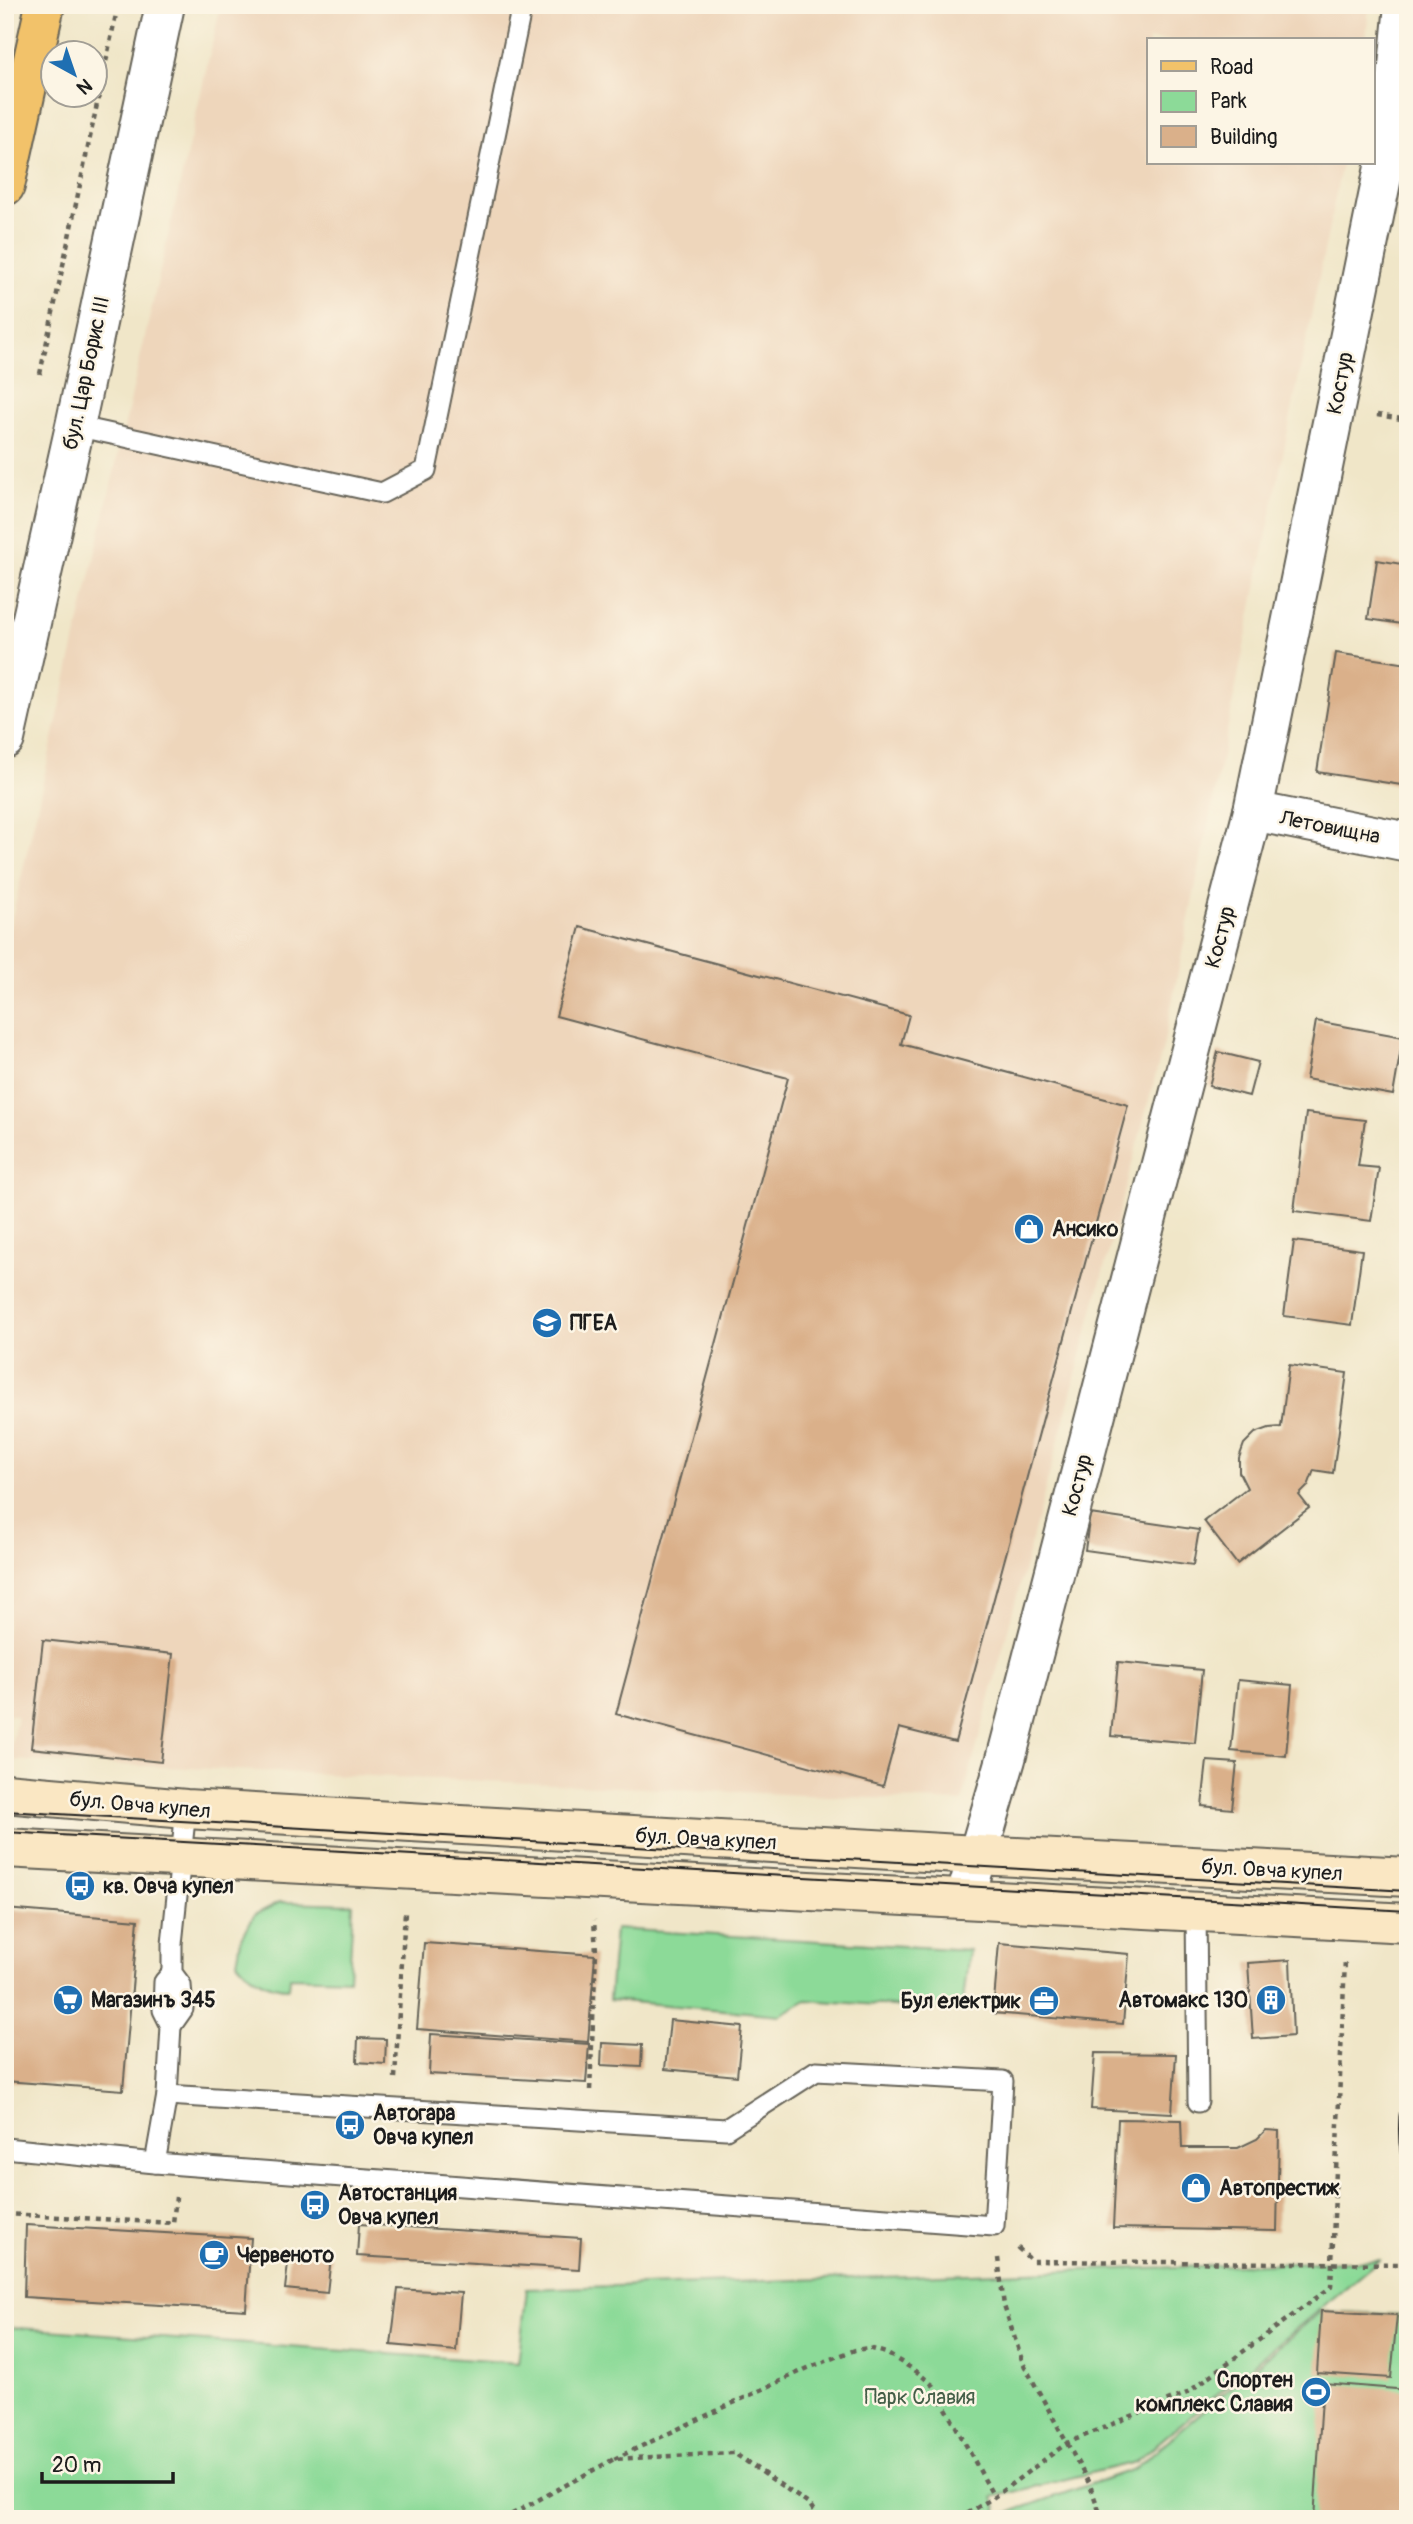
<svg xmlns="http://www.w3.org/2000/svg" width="1413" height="2524" viewBox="0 0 1413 2524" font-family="Pangolin,sans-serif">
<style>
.built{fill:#eed6bb}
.green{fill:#8cda98;stroke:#547b5a;stroke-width:2}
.building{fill:#dab08a}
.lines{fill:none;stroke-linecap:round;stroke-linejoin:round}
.lane-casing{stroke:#666358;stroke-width:23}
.street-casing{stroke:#666358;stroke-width:42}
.secondary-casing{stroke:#666358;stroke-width:42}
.primary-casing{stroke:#666358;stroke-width:42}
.path{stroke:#666358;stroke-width:4.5;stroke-dasharray:5 5;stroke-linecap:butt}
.lane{stroke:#fff;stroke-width:19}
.street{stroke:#fff;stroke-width:38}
.secondary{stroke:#fae7c3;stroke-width:38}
.primary{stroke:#f2c26a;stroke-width:38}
.tram{stroke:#1c1c1c;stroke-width:2}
.labels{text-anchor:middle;stroke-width:5;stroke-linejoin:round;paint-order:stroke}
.street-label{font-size:21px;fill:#1c1c1c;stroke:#fcf5e5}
.poi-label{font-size:21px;font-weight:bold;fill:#1c1c1c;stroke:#fcf5e5;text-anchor:start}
.park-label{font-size:21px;fill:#435e47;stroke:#fcf5e5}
</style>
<rect width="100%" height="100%" fill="#fcf5e5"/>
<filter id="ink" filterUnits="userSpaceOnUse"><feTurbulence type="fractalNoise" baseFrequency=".0143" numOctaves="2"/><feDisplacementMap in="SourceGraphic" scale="14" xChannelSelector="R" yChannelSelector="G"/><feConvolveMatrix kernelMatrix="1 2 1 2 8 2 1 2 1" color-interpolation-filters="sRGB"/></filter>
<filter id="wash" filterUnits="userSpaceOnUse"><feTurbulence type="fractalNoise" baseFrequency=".00686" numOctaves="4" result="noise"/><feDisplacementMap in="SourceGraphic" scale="28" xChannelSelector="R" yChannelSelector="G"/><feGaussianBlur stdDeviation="1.57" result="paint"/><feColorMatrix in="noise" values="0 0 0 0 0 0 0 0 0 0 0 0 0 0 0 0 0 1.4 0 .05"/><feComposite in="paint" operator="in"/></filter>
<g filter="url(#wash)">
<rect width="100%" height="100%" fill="#f0e6c8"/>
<!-- built -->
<polygon class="built" points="221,5 1369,5 1366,40 1149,40 1149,163 1342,163 1163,1047 962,1802 8,1760 17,1716 5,1713 5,1642 10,1601 5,1600 5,948"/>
<!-- green -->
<g class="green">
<path d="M280,1902l73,2 -4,75 -59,-2 -1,11c-21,0 -38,-10 -52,-26l4,-22 13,-25z"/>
<polygon points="615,1929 969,1950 962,2011 807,2000 780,2015 609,2000"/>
<polygon points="1379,2260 1135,2462 994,2497 999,2516 1134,2469 1321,2311 1408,2315 1408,2519 5,2519 5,2327 518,2363 527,2289"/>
</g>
<g id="blocks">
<!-- building -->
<g class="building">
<polygon points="1377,560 1408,565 1408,625 1368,619"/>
<polygon points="1336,653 1408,664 1408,786 1317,772"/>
<polygon points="580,927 909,1015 901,1044 1128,1105 955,1742 899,1728 883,1786 616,1714 788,1078 556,1016"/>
<polygon points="1316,1021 1403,1037 1393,1095 1306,1079"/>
<polygon points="1218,1052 1258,1062 1249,1096 1209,1086"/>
<polygon points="1306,1113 1365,1120 1358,1166 1379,1168 1371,1221 1294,1211"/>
<polygon points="1294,1241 1362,1250 1352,1325 1284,1316"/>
<polygon points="1289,1365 1347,1373 1333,1473 1314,1470 1308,1486 1299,1495 1309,1508 1237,1564 1204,1521 1247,1488 1239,1472 1239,1458 1244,1444 1255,1433 1269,1428 1281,1427"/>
<polygon points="1090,1514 1199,1530 1193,1565 1085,1550"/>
<polygon points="43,1640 173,1654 161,1762 31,1748"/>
<polygon points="1118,1662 1202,1670 1195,1743 1111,1736"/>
<polygon points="1238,1680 1292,1685 1286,1756 1231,1751"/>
<polygon points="1207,1761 1237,1763 1232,1809 1202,1806"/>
<polygon points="5,1909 138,1920 123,2090 5,2081"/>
<polygon points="424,1943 595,1955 588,2042 417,2029"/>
<polygon points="999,1943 1129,1954 1123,2024 993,2013"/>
<polygon points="1290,1960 1293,2036 1253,2039 1248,1963"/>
<polygon points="670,2020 742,2027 737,2076 665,2069"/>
<polygon points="431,2034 589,2044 586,2083 429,2074"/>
<polygon points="358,2038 386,2039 385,2064 357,2062"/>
<polygon points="602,2043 642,2045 641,2067 601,2065"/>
<polygon points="1095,2053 1176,2054 1172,2113 1091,2109"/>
<polygon points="1118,2119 1181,2120 1182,2148 1238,2148 1257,2139 1266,2130 1279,2131 1277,2231 1113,2228"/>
<polygon points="359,2224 581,2238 579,2269 357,2256"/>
<polygon points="26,2225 251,2238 246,2310 24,2297"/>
<polygon points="289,2254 331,2257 327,2293 285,2289"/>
<polygon points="398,2289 461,2293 456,2351 391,2345"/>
<polygon points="1321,2311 1397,2315 1391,2378 1317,2373"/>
<polygon points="1323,2383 1408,2390 1408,2519 1314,2519"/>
</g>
</g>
</g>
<g filter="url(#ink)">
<use href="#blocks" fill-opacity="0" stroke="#666358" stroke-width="2"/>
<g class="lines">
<!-- lane casing -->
<g class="lane-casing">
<g id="lane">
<polyline points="75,426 382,493 426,470 522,5"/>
<polyline points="1196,1911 1198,2102"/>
<polyline points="171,2026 183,2009 181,1985 172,1973 172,1944 186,1809"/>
<polyline points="5,2148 155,2163 994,2226 1003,2081 816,2071 726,2129 167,2095"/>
<polyline points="155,2163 167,2095 171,2026 163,2010 164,1982 172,1973"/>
</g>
</g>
<!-- street casing -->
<g class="street-casing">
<g id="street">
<polyline points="5,739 75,426 165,5"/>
<polyline points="1253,811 1408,842"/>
<polyline points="965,1899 1006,1759 1253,811 1392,128 1404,5"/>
</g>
</g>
<!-- secondary casing -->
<g class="secondary-casing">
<g id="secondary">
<polyline points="5,1793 186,1809 976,1855 1408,1877"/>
<polyline points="5,1848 1408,1923"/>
</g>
</g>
<!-- primary casing -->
<g class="primary-casing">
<polyline id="primary" points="5,186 45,5"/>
</g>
<!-- path -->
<g class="path">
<polyline points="40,374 118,5"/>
<polyline points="1377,415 1408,420"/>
<polyline points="395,2078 405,1912"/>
<polyline points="590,2090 596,1952 594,1920"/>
<polyline points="5,2214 173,2223 176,2197"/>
<polyline points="1018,2248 1032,2261 1408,2264"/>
<polyline points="998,2258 1004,2306 1023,2363 1090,2485 1102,2519"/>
<polyline points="614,2459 808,2368 855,2350 869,2348 886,2353 916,2371 934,2386 994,2497"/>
<polyline points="503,2519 614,2459 734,2453 810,2505 819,2519"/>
<polyline points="959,2519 994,2497 1067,2443 1187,2393 1331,2287 1345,1960"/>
</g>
<!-- lane -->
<use href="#lane" class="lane"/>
<!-- street -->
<use href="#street" class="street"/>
<!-- secondary -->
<use href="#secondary" class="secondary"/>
<!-- primary -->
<use href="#primary" class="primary"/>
<!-- tram -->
<g class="tram">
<polyline points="5,1811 1408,1891"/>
<polyline points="5,1832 1408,1911"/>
<path d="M1408,2075c-12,34 -12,74 0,108"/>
</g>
</g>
</g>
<!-- icons -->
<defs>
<g id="shop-disc" transform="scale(1.575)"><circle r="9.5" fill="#1f6fb2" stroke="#fcf5e5"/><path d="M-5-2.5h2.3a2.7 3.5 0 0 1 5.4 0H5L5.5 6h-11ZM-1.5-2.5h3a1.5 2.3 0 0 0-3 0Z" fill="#fff"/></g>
<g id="school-disc" transform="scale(1.575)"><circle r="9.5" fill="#1f6fb2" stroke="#fcf5e5"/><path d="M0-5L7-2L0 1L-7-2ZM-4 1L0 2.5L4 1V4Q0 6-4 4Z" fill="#fff"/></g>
<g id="bus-disc" transform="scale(1.575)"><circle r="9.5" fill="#1f6fb2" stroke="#fcf5e5"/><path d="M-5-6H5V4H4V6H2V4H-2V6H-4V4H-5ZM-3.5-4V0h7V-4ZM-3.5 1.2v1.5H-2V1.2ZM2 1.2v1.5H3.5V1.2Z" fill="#fff"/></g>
<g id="supermarket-disc" transform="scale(1.575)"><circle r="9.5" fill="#1f6fb2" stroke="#fcf5e5"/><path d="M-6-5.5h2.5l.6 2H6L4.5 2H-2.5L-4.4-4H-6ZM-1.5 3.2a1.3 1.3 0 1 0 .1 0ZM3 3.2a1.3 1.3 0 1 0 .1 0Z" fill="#fff"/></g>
<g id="building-disc" transform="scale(1.575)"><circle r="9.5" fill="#1f6fb2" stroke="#fcf5e5"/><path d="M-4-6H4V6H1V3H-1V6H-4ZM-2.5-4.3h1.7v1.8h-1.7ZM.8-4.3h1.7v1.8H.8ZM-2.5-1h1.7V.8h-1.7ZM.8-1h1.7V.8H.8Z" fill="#fff"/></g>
<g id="office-disc" transform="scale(1.575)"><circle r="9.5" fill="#1f6fb2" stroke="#fcf5e5"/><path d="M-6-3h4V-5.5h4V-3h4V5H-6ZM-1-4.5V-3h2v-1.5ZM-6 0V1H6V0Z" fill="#fff"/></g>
<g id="cafe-disc" transform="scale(1.575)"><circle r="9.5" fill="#1f6fb2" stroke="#fcf5e5"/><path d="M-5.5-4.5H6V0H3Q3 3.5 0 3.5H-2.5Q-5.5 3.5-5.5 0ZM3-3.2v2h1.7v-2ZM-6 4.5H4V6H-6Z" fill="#fff"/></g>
<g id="stadium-disc" transform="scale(1.575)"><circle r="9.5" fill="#1f6fb2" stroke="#fcf5e5"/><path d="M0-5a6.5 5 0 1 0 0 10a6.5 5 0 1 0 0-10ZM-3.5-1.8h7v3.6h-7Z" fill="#fff"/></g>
</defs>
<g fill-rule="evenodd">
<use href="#shop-disc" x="1029" y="1229"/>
<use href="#school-disc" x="547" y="1323"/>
<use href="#bus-disc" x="80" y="1886"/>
<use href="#supermarket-disc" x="68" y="2000"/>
<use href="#building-disc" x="1271" y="2000"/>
<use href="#office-disc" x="1044" y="2001"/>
<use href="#bus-disc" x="350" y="2125"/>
<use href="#shop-disc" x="1196" y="2188"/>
<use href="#bus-disc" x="315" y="2205"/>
<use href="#cafe-disc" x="214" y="2255"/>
<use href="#stadium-disc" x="1316" y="2392"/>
</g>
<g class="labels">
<!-- street labels -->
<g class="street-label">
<text transform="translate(86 373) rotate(-78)" y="7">бул. Цар Борис III</text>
<text transform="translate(1340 383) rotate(-79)" y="7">Костур</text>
<text transform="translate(1330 827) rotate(11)" y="7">Летовищна</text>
<text transform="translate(1220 937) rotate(-75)" y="7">Костур</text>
<text transform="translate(1077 1485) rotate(-75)" y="7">Костур</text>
<text transform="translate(140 1805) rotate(5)" y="7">бул. Овча купел</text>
<text transform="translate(706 1839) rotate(3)" y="7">бул. Овча купел</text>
<text transform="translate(1272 1870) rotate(3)" y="7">бул. Овча купел</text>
</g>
<!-- poi labels -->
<g class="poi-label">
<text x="1052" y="1236">Ансико</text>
<text x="570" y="1330">ПГЕА</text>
<text x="103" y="1893">кв. Овча купел</text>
<text x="91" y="2007">Магазинъ 345</text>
<text x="1248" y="2007" text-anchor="end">Автомакс 130</text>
<text x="1021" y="2008" text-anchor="end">Бул електрик</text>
<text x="373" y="2120">Автогара<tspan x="373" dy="24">Овча купел</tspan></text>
<text x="1219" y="2195">Автопрестиж</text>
<text x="338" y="2200">Автостанция<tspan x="338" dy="24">Овча купел</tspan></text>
<text x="237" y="2262">Червеното</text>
<text x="1293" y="2387" text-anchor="end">Спортен<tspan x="1293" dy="24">комплекс Славия</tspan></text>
</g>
<!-- park labels -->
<g class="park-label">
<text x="920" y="2404">Парк Славия</text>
</g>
</g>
<!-- margin -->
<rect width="1413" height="2524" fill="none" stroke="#fcf5e5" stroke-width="28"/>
<!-- legend -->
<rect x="1147" y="38" width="228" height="126" fill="#fcf5e5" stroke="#a29e95" stroke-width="2"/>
<rect x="1161" y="61" width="35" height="10" fill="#f2c26a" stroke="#a29e95" stroke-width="2"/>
<text x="1210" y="74" font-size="21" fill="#1c1c1c">Road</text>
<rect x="1161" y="91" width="35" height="21" fill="#8cda98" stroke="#a29e95" stroke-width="2"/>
<text x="1210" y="108" font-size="21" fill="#1c1c1c">Park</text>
<rect x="1161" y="126" width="35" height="21" fill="#dab08a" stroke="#a29e95" stroke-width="2"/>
<text x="1210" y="144" font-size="21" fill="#1c1c1c">Building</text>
<!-- north arrow -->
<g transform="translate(74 74) rotate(140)"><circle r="33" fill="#fcf5e5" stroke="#a29e95" stroke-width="2"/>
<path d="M0-5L12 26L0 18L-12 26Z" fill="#1f6fb2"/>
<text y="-10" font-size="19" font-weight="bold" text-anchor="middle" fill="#1c1c1c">N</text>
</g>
<!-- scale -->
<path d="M42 2472v10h131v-10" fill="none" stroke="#1c1c1c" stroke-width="3.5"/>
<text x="52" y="2472" font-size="21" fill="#1c1c1c" stroke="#fcf5e5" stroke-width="5" paint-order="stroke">20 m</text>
</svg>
